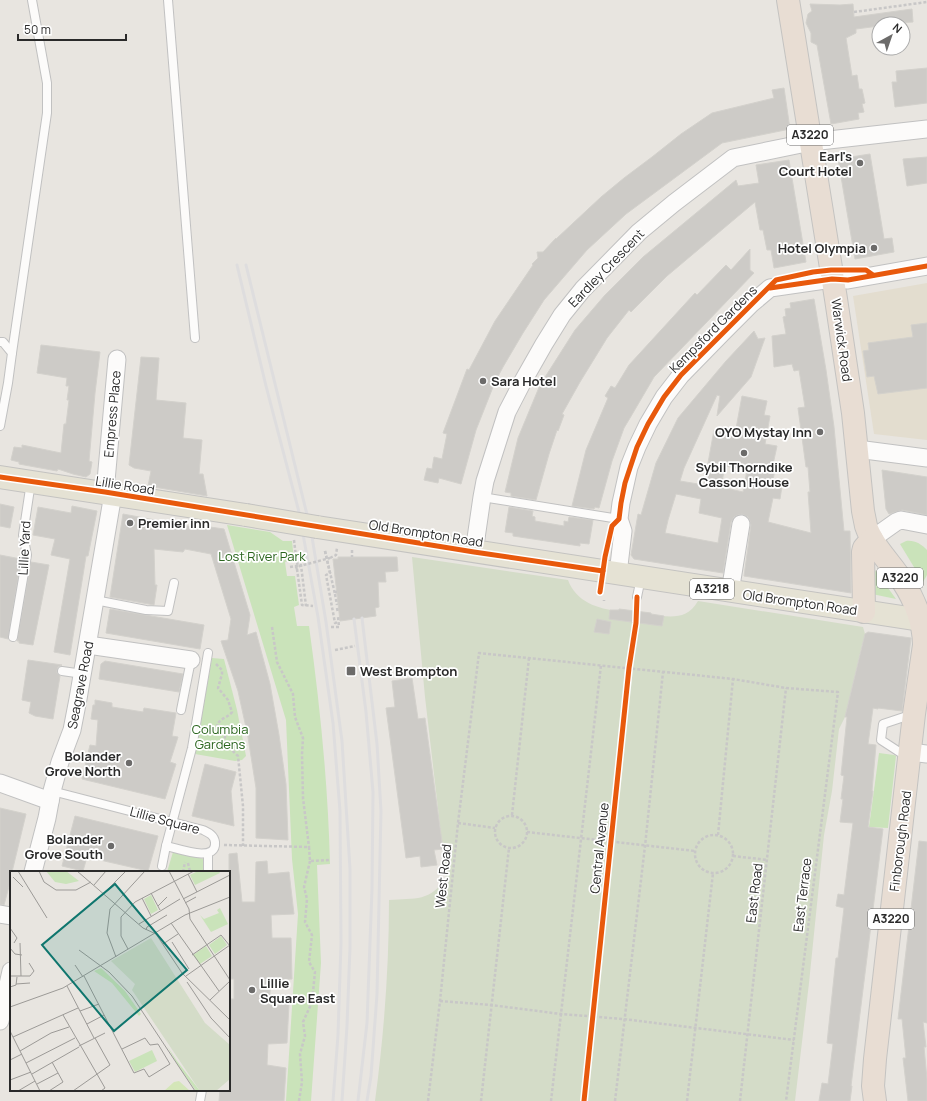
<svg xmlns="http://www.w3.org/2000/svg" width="927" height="1101" viewBox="0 0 927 1101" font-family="Manrope,sans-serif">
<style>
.education{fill:#e3ddcf}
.green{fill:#cae3ba}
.cemetery{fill:#d4dcc8}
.building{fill:#cdcbc7;stroke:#d3d1cc;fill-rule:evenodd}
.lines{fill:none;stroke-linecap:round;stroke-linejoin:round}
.lane-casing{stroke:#c1c1c1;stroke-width:10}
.street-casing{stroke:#c1c1c1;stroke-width:19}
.primary-casing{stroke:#c4c3c1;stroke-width:24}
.highway-casing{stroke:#c4c3c1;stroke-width:24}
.path{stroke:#c8c7c7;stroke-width:2.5;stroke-dasharray:3 2;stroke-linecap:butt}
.lane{stroke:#fcfbfa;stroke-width:8}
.street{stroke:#fcfbfa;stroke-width:17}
.primary{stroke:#e5e2d4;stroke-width:22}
.highway{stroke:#e8ddd3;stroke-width:22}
.rail{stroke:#deddde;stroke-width:3}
.primary-bridge-casing{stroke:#c4c3c1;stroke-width:24;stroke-linecap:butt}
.path-bridge{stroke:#c8c7c7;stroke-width:2.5;stroke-dasharray:3 2;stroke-linecap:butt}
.primary-bridge{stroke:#e5e2d4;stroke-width:22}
.cycleway-casing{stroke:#fff;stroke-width:8}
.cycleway{stroke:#e8590c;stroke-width:5}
.poi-dot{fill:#6c6b6a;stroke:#fff;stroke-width:1.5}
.labels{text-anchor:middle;stroke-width:3.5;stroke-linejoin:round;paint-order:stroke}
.shield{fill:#fff;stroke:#6a6a6a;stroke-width:1}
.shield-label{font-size:12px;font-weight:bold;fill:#2a2a2a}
.poi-label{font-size:13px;font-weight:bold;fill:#2a2a2a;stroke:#fff;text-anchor:end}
.street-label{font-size:13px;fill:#2a2a2a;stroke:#fff}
.park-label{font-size:13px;fill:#2a651d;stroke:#fff}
.inset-road{fill:none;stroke:#9c9a97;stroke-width:1}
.view{fill:#0f766e;fill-opacity:0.15;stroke:#0f766e;stroke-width:2}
.inset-edge{fill:none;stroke:#2a2a2a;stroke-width:2}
</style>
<rect width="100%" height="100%" fill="#e8e5e0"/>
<!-- education -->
<polygon class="education" points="927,283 927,440 874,434 853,296"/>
<!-- green -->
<g class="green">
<path d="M227,525l43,7 13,9h9l2,19 -9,2 2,14h8l4,29 -5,2 3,19h12c11,79 19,158 21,238l-13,1 4,98 -10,138h-25l12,-187 -6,-55 -6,-139z"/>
<path d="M906,541c9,-1 15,3 21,9v25l-4,7 -23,-38z"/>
<polygon points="870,563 896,599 872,594"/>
<polygon points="212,658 224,659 237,710 246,756 242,760 235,761 195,754"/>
<polygon points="879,753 894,755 896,756 888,828 869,827"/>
<polygon points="173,852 204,859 204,872 167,872"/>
</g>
<!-- cemetery -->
<path class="cemetery" d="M412,557l156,23c8,22 30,29 51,31v-2l32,4 1,2c19,2 35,5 46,-14l165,26 2,7 -3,11 -17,72 -6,12 -7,62 -8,44 -15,148 -14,118h-420c9,-67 14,-133 14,-201 26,-2 42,2 57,-23l-21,-180z"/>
<!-- building -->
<g class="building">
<polygon points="810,4 840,5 853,4 854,17 912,9 913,22 879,24 879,26 856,29 856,33 846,38 852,76 857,75 859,89 862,89 865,103 862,104 864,112 858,113 859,119 831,124 817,45 811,42 811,33 806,23 808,14 812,11"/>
<polygon points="927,68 927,103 895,107 892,82 897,82 896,71"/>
<polygon points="784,88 790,129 722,143 626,214 587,250 544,300 523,333 503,367 495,382 476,430 461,484 439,478 438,483 424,480 427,468 432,469 434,457 442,459 447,434 443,433 467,369 469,370 495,321 533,265 532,264 538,258 537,252 543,252 556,238 556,239 601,197 624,178 652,157 681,134 712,113 774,98 772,90"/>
<polygon points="870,154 884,239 892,238 894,252 855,259 838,159"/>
<polygon points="927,157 927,183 907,186 903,159"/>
<polygon points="789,160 806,262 774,268 771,250 767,250 763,230 760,230 755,202 667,276 631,312 629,310 607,338 580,382 562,414 564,415 558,431 557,430 549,454 536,500 511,496 511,493 505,492 518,438 540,385 575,330 605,295 643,257 736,180 738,186 759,183 756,165"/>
<polygon points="750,249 750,270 754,273 654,377 630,418 624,428 612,461 599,508 595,507 594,509 572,506 586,450 608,398 605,396 611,386 615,388 629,365 695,293 697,295 726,265 731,270"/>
<path d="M814,299l12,71 8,57 10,104h6l1,62 -107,-17 7,-51 -1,-4 -2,-4 -6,-3 -4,1 -4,2 -3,5 -8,51 -89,-14 -3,-4 7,-41 3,1 15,-52 22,-45 48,-57 28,-30 4,8 7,-1 -14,39 -34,39 3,-20 -3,-1 -33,73 -4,13 24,4 10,-55 21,4 7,-38 25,5 -3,14 6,1 -5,28 12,2 -5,23 3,1 -3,14 10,2 -2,13 -7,-1 -5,24 43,11 -3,-41h2l-2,-25h-2l-8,-59 7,-1 -6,-37 -5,1 -2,-7 -18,3 -2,-31 14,-2 -3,-17 3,-1 -1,-7 6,-1 -1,-5zM725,466l22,4 -4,22 -22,-5zM676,494l25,5 -2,14 23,5 -4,25 -53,-10 3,-13z"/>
<polygon points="927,323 927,388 878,394 874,376 867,377 863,351 869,350 868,343 913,337 911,325"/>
<polygon points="41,345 100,352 95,393 89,461 92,462 90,474 86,477 73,474 58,469 57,471 19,464 19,462 11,460 14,447 22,448 22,445 61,453 64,424 66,424 69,400 67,400 69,386 66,386 67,378 37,373"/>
<polygon points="141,357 159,358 156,400 186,403 183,438 202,440 199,474 203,474 207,496 148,486 151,471 134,468 129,465"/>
<polygon points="882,470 927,477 927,515 902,510 889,514 886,509"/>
<polygon points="0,504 14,507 10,528 0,526"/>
<polygon points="72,506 97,511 88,556 86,556 83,575 70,655 54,652 70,559 51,555 55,539 33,535 38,507 71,513"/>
<polygon points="509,507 533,511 532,516 535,517 535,521 564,526 564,521 568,522 569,517 593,520 589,544 580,543 580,546 513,536 513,533 505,532"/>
<polygon points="123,514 209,530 210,527 224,529 250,615 247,635 256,632 270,684 279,735 286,784 288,840 256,838 256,788 247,731 247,732 238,691 221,641 228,640 231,619 211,554 185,549 183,552 154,549 155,585 157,585 154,605 110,597"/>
<polygon points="0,555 21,559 8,639 0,637"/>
<polygon points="338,557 397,557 398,571 385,572 386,582 378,582 379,607 375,608 376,616 340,621 333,559 338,559"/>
<polygon points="31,562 49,565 33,645 19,643 19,641 17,641"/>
<polygon points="110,609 204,625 200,649 106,633"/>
<polygon points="619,609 651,613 651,614 664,616 662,626 609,619 610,610 619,610"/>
<polygon points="597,619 611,622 609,634 594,632"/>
<polygon points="868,632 911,638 902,711 878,708 878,709 873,708 868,744 876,745 872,791 873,791 868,827 883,829 851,1086 852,1086 850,1101 819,1101 822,1083 828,1084 833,1044 827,1043 836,958 838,958 844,908 836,906 838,894 844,895 853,823 840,822 843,799 841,799 844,776 841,775 847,717 845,717 865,634"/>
<polygon points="28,660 62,665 58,667 57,670 57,673 60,676 53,719 35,716 29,713 31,702 22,700"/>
<polygon points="105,661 183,674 179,692 99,679 101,664"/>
<polygon points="412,678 418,719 425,718 443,849 434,850 437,865 421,867 420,856 406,858 386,708 395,707 392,681"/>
<polygon points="95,700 112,703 112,707 143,712 144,708 176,713 172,736 178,737 170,762 176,764 165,799 82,779 90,745 96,746 98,720 91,719 93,705 95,705"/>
<polygon points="205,764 236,772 231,791 234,826 192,816"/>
<polygon points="0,808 26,814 12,872 11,872 11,879 4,905 0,904"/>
<polygon points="75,816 158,836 148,871 87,857 83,871 62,866"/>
<polygon points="919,841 927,842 927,1023 923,1022 926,1047 924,1047 927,1079 927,1101 908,1101 903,1058 906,1058 902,1019 898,1019"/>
<polygon points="237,853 242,902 255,902 256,862 267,861 268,874 289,872 294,914 271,915 272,938 291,938 292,979 271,980 269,1004 289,1004 287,1043 268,1044 267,1065 286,1068 284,1101 219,1101 220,1090 229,1090 229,999 234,999 234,979 229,979 229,854"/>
</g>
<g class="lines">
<!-- lane casing -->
<g class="lane-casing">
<g id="lane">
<polyline points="168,0 195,338"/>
<polyline points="0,342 3,342 12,353 8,383 0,426"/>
<polyline points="12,353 47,113 47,83 32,0"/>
<polyline points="482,497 619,519"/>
<polyline points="637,597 641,578"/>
<polyline points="95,600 146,610 168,611 174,583"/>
<polyline points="13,637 27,555 23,535 31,482"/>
<polyline points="62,671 83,674"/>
<polyline points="181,710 191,660"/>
<polyline points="907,757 881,740 883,724 913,714"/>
<path d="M52,791l151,39c6,3 11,5 12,12 2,22 -38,6 -49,4"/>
<polyline points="208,854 208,872"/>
<polyline points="162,866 166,846 192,748 208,653"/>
<polyline points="200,1101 202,1090"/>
</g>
</g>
<!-- street casing -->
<g class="street-casing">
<g id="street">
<polyline points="857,449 927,458"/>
<polyline points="105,492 117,359"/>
<polyline points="872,539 896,522 901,520 927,525"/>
<polyline points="474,552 482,497 485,481 507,412 523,381 544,344 562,315 583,289 639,232 674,203 733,158 811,142 927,129"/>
<polyline points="618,574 623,531 619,519 621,503 629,467 637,447 648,424 664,397 681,375 724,331 751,304 770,288 832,279 848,280 927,266"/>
<polyline points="730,592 741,524"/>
<polyline points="88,645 191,660"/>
<polyline points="910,752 927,754"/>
<polyline points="0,783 50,801"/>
<polyline points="33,872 47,818 52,791 60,762 72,730 78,699 113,494"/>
<polyline points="0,914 11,916"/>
<polyline points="0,1021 11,971"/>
</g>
</g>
<!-- primary casing -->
<g class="primary-casing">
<g id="primary">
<polyline points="0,477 246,515"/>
<polyline points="317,527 927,621"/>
</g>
</g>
<!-- highway casing -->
<g class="highway-casing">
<g id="highway">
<path d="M788,0l48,299 17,114 10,98c1,5 2,10 3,15 7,21 26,38 37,56 12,18 21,42 21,63l-10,69 -39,345 -2,27 2,15"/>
<polyline points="864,612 863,552 864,548 872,539"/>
</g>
</g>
<!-- path -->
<g class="path">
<polyline points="854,12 927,2"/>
<polyline points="294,540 296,557"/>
<polyline points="352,550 352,557"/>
<polyline points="325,551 330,573 326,575 335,623 338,622"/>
<polyline points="330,558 336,555 337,548"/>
<polyline points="290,567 301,565 306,606"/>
<polyline points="297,569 302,605 313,606"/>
<polyline points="335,592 337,592"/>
<polyline points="335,594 337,605"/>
<polyline points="604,601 604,600"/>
<polyline points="337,608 338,613"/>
<polyline points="272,627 277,662 293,694 295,717 303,738 302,754 303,798 309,847"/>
<polyline points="331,627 339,627 338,616"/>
<polyline points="335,650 355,646"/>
<path d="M216,664l6,6v4l-4,14 10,12 4,12c-4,6 -12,6 -15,13l9,9 -3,8"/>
<path d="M202,748c7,0 13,-6 21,-6l15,14 5,50v40"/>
<polyline points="512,815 529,658"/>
<circle cx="511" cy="832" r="16"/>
<polyline points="458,823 495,828"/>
<polyline points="527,832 695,851"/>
<polyline points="718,835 733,679"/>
<circle cx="714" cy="854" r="19"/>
<polyline points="224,845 309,847 310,861 330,860"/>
<polyline points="733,856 768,860"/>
<polyline points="188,863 190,872"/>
<polyline points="183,872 185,862"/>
<polyline points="440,1001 491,1005 561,1014 623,1019 794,1040"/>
<polyline points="299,1101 302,1082 300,1054 305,1036 303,1022 312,1002 315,972 309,962 312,935 305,922 307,899 304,887 310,861"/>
<polyline points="428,1101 440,1001 458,823 479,653 733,679 786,688 838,692 786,1101"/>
<polyline points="481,1101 509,848"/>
<polyline points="551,1101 601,665"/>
<polyline points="615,1101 645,846 663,672"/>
<polyline points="687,1101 713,873"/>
<polyline points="740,1101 786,688"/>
</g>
<!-- lane -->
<use href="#lane" class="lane"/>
<!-- street -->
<use href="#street" class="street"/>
<!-- primary -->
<use href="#primary" class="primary"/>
<!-- highway -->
<use href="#highway" class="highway"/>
<!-- rail -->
<g class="rail">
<polyline points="237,265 266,386 299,512 318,617 333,723 340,811 341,943 338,1035 333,1101"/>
<polyline points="246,265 311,531 326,622 342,741 350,869 350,947 347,1026 342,1101"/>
<polyline points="362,618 377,744 381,811 377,994 371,1076 367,1101"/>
<polyline points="354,619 366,712 373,792 372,889 367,1023 358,1101"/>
</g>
<!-- primary-bridge casing -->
<g class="primary-bridge-casing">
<polyline id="primary-bridge" points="246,515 317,527"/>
</g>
<!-- path-bridge -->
<g class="path-bridge">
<polyline points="325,551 335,594"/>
<polyline points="296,557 298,567"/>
<polyline points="297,569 296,567 330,558"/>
</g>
<!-- primary-bridge -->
<use href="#primary-bridge" class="primary-bridge"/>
<!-- cycleway casing -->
<g class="cycleway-casing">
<g id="cycleway">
<polyline points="770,288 832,279 848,280 927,266"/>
<polyline points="0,477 105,492 474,552 603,571"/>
<polyline points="600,592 605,557 612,526 619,519 621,503 625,483 637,447 648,424 664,397 681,375 776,280 813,272 831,270 866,270 873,275"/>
<polyline points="584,1101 629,668 636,623 637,597"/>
</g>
</g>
<!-- cycleway -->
<use href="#cycleway" class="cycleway"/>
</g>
<!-- markers -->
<g class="poi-dot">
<circle cx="860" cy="163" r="4"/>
<circle cx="874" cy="248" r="4"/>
<circle cx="483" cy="381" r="4"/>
<circle cx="820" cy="432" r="4"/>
<circle cx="744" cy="453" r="4"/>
<circle cx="130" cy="523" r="4"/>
<rect x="346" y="666" width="10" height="10" rx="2"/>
<circle cx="129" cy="763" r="4"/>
<circle cx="111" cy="846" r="4"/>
<circle cx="252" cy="990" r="4"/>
</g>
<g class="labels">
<!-- shield labels -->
<g class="shield">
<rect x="787" y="125" width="46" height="20" rx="3"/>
<rect x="877" y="568" width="46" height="20" rx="3"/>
<rect x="690" y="579" width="44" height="20" rx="3"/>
<rect x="868" y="909" width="46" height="20" rx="3"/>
</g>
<g class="shield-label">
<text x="810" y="139">A3220</text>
<text x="900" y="582">A3220</text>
<text x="712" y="593">A3218</text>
<text x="891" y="923">A3220</text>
</g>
<!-- poi labels -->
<g class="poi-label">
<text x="852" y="161">Earl's<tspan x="852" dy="15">Court Hotel</tspan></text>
<text x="866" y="253">Hotel Olympia</text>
<text x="491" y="386" text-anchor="start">Sara Hotel</text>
<text x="812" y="437">OYO Mystay Inn</text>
<text x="744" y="472" text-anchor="middle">Sybil Thorndike<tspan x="744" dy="15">Casson House</tspan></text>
<text x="138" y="528" text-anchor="start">Premier inn</text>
<text x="360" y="676" text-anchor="start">West Brompton</text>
<text x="121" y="761">Bolander<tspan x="121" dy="15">Grove North</tspan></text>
<text x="103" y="844">Bolander<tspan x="103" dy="15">Grove South</tspan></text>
<text x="260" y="988" text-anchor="start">Lillie<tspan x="260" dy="15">Square East</tspan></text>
</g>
<!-- street labels -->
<g class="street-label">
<text transform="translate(606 268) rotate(-46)" y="5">Eardley Crescent</text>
<text transform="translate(713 329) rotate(-45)" y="5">Kempsford Gardens</text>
<text transform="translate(842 340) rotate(82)" y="5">Warwick Road</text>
<text transform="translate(112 414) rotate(-85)" y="5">Empress Place</text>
<text transform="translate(125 485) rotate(9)" y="5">Lillie Road</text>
<text transform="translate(426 533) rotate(9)" y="5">Old Brompton Road</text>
<text transform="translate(24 548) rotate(-87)" y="5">Lillie Yard</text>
<text transform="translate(800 602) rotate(8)" y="5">Old Brompton Road</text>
<text transform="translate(80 685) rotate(-79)" y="5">Seagrave Road</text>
<text transform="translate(165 820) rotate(15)" y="5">Lillie Square</text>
<text transform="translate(900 841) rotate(-83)" y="5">Finborough Road</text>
<text transform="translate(599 848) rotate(-84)" y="5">Central Avenue</text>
<text transform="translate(443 876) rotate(-84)" y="5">West Road</text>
<text transform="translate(754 893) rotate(-83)" y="5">East Road</text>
<text transform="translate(802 895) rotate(-83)" y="5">East Terrace</text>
</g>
<!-- park labels -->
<g class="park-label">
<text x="262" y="561">Lost River Park</text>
<text x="220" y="734">Columbia<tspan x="220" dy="15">Gardens</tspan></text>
</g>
</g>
<!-- overview -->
<g transform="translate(10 871)">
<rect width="220" height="220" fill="#e8e5e0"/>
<path d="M36,0h20l13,10 -13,3 -11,-2zM188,0h21l1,2 -25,12 -5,-10zM141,24l7,15 -7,4 -7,-15zM210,37l8,16 -17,8 -11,-17 4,4 15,-6 -2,-3zM211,65l6,9 -12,9 -6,-9zM196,75l6,10 -12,8 -7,-9zM91,97l24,23 16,23 -2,2 -27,-33 -18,-12zM157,175l10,15 23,30h-4l-19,-27zM142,179l5,11 -22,11 -6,-11z" fill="#cae3ba"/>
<path d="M141,67l54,85 25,22v34l-14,12h-16l-68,-101 3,-6 -24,-23z" fill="#d4dcc8"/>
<path d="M169,210l11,10h-26l10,-9z" fill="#d4e6b8"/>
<path class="inset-road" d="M8,0l29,47M29,0l5,11 12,8h20l15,-8M67,0l66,57 13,6 26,39 48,47M159,0l20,38 1,10 40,61M178,3l9,18M3,6l10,10M84,14l12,-14M96,20l20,-20M141,22l9,17M132,27l9,18M173,28l47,-24M175,32l11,-6M148,35l9,-9M161,52l48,68M129,53l41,-25M0,57l7,10 -3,5M136,59l1,-3 20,-12M162,71l17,27M10,72l1,33M153,73l15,-10M0,77l5,6 7,1M118,78l-7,-13v-19l14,-15 59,-31M69,79l30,22 23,24 63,95M182,84l29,-20 9,11M106,86l-9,-24 3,-24 35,-38M65,94l8,12M0,105h20l4,-5 -5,-8M74,105l50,97 10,-4 5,8 21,-13 -12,-20 -8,1 -5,-7 -23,11M176,105l44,-31M177,111l24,36 19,20M6,113l14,-1M57,115l27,52M0,116l6,-2 1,-8M200,129l20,-19M0,136l53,-19 122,-73 45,-18M70,140l19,-7M53,144l42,73 -4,3M77,153l17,-9M0,160l30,60M3,166l65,-29M69,175l26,-13M10,180l31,-18 18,-6M0,189l12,-6M16,192l49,-25M22,203l47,-27M0,209l21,-8M27,213l21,-11M8,220l17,-10M39,220l14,-9 -11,-20M63,220l37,-26 -15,-27"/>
<path class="view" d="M105,13l72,86 -73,61 -72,-86z"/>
<rect width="220" height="220" class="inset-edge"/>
</g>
<!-- north arrow -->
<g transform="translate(891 36) rotate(40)"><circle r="19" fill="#ffffff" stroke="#aaaaaa"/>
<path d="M0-3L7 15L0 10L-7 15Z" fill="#6c6b6a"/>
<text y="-6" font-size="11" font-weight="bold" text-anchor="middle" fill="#2a2a2a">N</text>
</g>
<!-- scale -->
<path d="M18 34v6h108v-6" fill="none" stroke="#2a2a2a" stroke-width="2"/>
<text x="24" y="34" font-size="12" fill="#2a2a2a" stroke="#ffffff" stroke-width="3" paint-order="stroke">50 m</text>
</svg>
